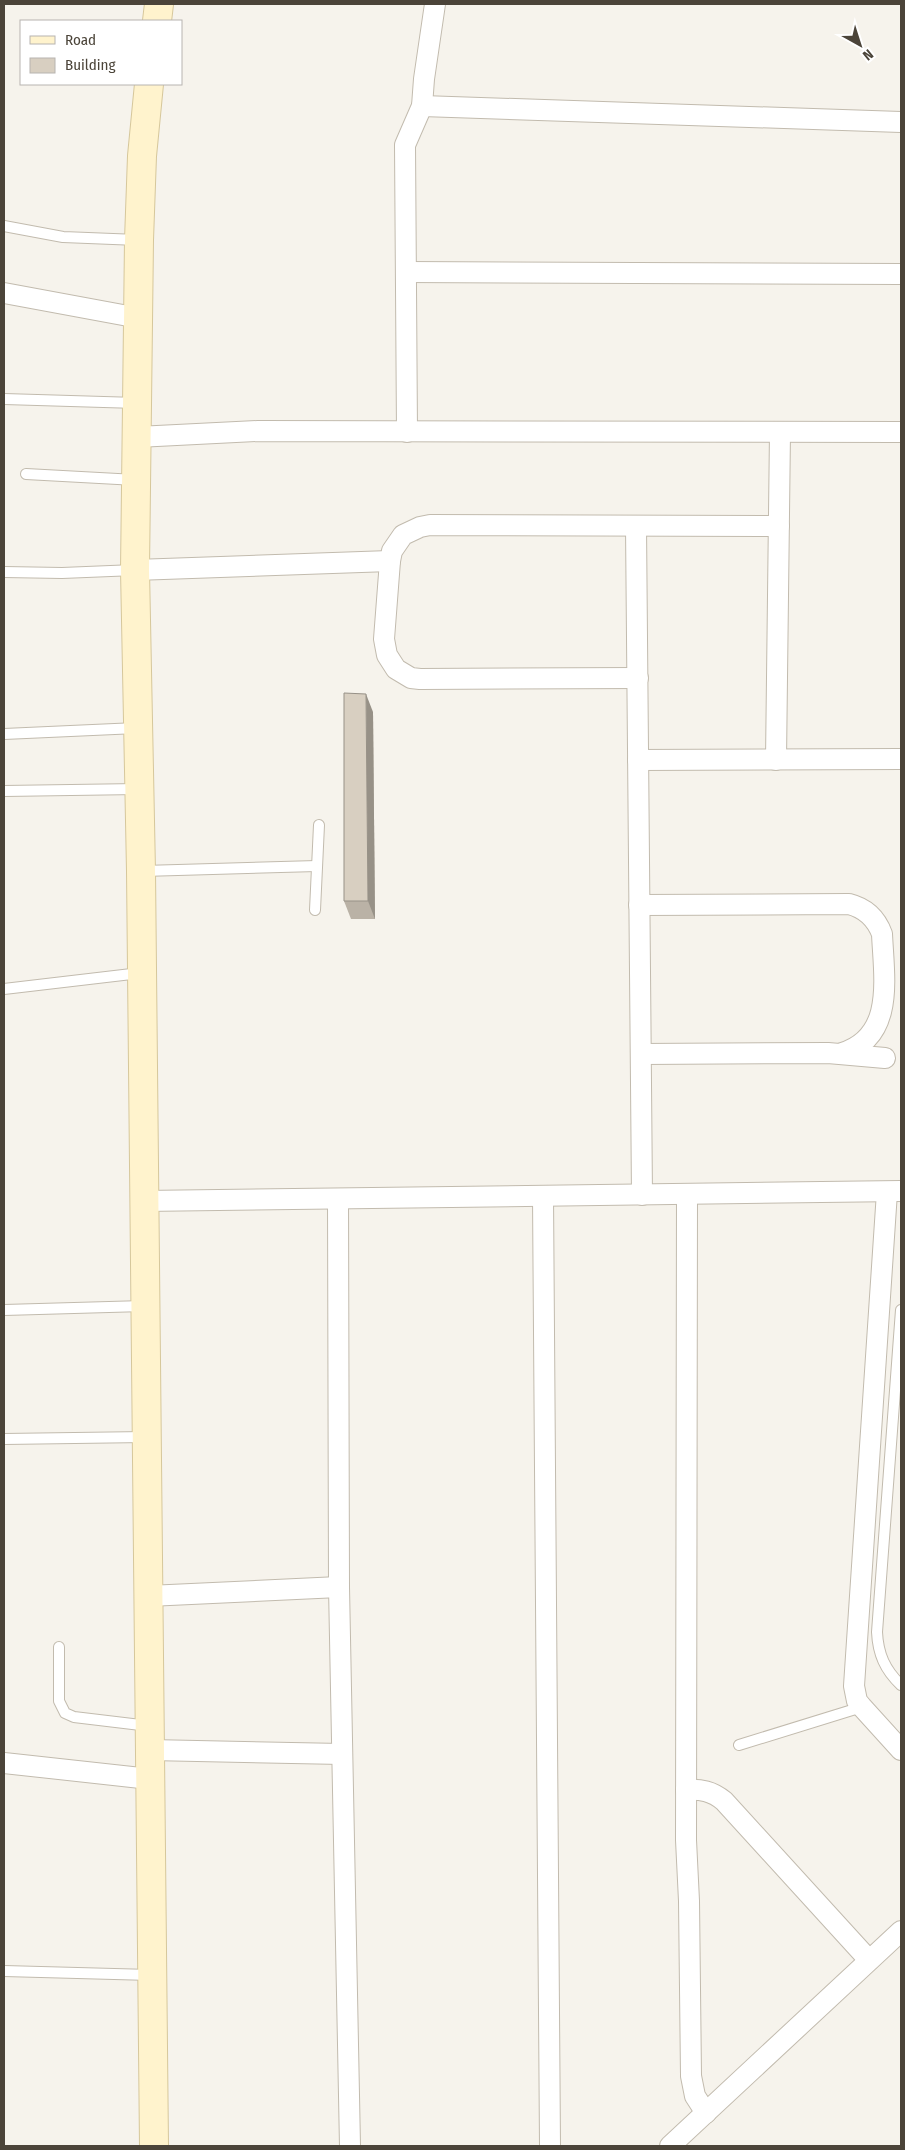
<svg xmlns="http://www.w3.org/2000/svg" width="905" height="2150" viewBox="0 0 905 2150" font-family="'Fira Sans Condensed',sans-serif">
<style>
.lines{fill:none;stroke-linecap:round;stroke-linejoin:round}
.lane-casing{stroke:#c2bbae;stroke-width:12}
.street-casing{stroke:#c2bbae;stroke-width:22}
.secondary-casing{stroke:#d6c79b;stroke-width:30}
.lane{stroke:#fff;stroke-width:10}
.street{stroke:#fff;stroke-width:20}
.secondary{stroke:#fff3cd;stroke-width:28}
.wall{fill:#bab2a6}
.shaded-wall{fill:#979187}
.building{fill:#d8cfc1;stroke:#979187}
</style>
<rect width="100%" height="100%" fill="#f6f3ec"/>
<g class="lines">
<!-- lane casing -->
<g class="lane-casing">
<g id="lane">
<polyline points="4,226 63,237 138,240"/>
<polyline points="4,399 137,403"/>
<polyline points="26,474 136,480"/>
<polyline points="4,572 62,573 135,570"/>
<polyline points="4,734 137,728"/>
<polyline points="4,791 138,789"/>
<polyline points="143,871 317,866"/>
<polyline points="315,910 319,825"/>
<polyline points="4,989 140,973"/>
<polyline points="4,1310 144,1306"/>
<path d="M901,1310l-24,322c1,22 8,38 24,53"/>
<polyline points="4,1439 145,1437"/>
<polyline points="59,1647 59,1701 65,1713 74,1717 149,1726"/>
<polyline points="739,1745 862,1707"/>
<polyline points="4,1971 151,1975"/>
</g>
</g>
<!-- street casing -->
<g class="street-casing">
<g id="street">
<polyline points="422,106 901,122"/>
<polyline points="406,272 901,274"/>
<polyline points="4,293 139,318"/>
<polyline points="407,432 405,145 422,106 424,79 435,4"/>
<polyline points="137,437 258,431 901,432"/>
<polyline points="636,526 642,1195"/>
<polyline points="135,570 390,561"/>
<polyline points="638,678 420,679 411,678 396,669 387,655 384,639 390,561 392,551 403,535 420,527 430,525 779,526"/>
<polyline points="638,760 901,759"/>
<polyline points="776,760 780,432"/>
<path d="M639,905l210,-1c16,4 27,14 33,30 2,44 13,103 -40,119"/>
<polyline points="641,1054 828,1053 885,1058"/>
<polyline points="887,1192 854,1686 857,1701 862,1707 901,1750"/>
<polyline points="687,1194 686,1840 689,1901 691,2076 695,2096 706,2113"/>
<polyline points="543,1196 550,2146"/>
<polyline points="338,1199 339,1587 350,2146"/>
<polyline points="143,1201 901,1191"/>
<polyline points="148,1596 339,1587"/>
<polyline points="150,1750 342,1754"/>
<polyline points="4,1763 150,1779"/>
<path d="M686,1790c15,-1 26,1 38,11l145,159"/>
<polyline points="670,2146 901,1931"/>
</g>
</g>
<!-- secondary casing -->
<g class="secondary-casing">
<g id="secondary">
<polyline points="157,21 159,4"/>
<polyline points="149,84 142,156 139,240 135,570 141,871 154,2146"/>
</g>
</g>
<!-- lane -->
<use href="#lane" class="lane"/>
<!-- street -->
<use href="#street" class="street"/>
<!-- secondary -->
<use href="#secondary" class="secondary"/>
</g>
<!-- wall -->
<polygon class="wall" points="373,712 375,919 351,919 344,901"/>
<!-- shaded-wall -->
<polygon class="shaded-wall" points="366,694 373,712 375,919 368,901"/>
<!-- building -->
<polygon class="building" points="344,693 366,694 368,901 344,901"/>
<!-- border -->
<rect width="905" height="2150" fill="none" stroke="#4b4439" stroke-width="10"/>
<!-- legend -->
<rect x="20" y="20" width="162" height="65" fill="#ffffff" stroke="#b7b4b0"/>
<rect x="30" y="36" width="25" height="8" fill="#fff3cd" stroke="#b7b4b0"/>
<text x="65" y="45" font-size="15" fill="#4b4439">Road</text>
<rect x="30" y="58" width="25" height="15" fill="#d8cfc1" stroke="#b7b4b0"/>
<text x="65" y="70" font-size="15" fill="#4b4439">Building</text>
<!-- north arrow -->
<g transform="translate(860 45) rotate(141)" stroke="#ffffff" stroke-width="4" paint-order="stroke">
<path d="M0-4L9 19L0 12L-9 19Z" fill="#4b4439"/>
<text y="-8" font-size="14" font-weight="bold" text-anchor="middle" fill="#4b4439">N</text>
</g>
</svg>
